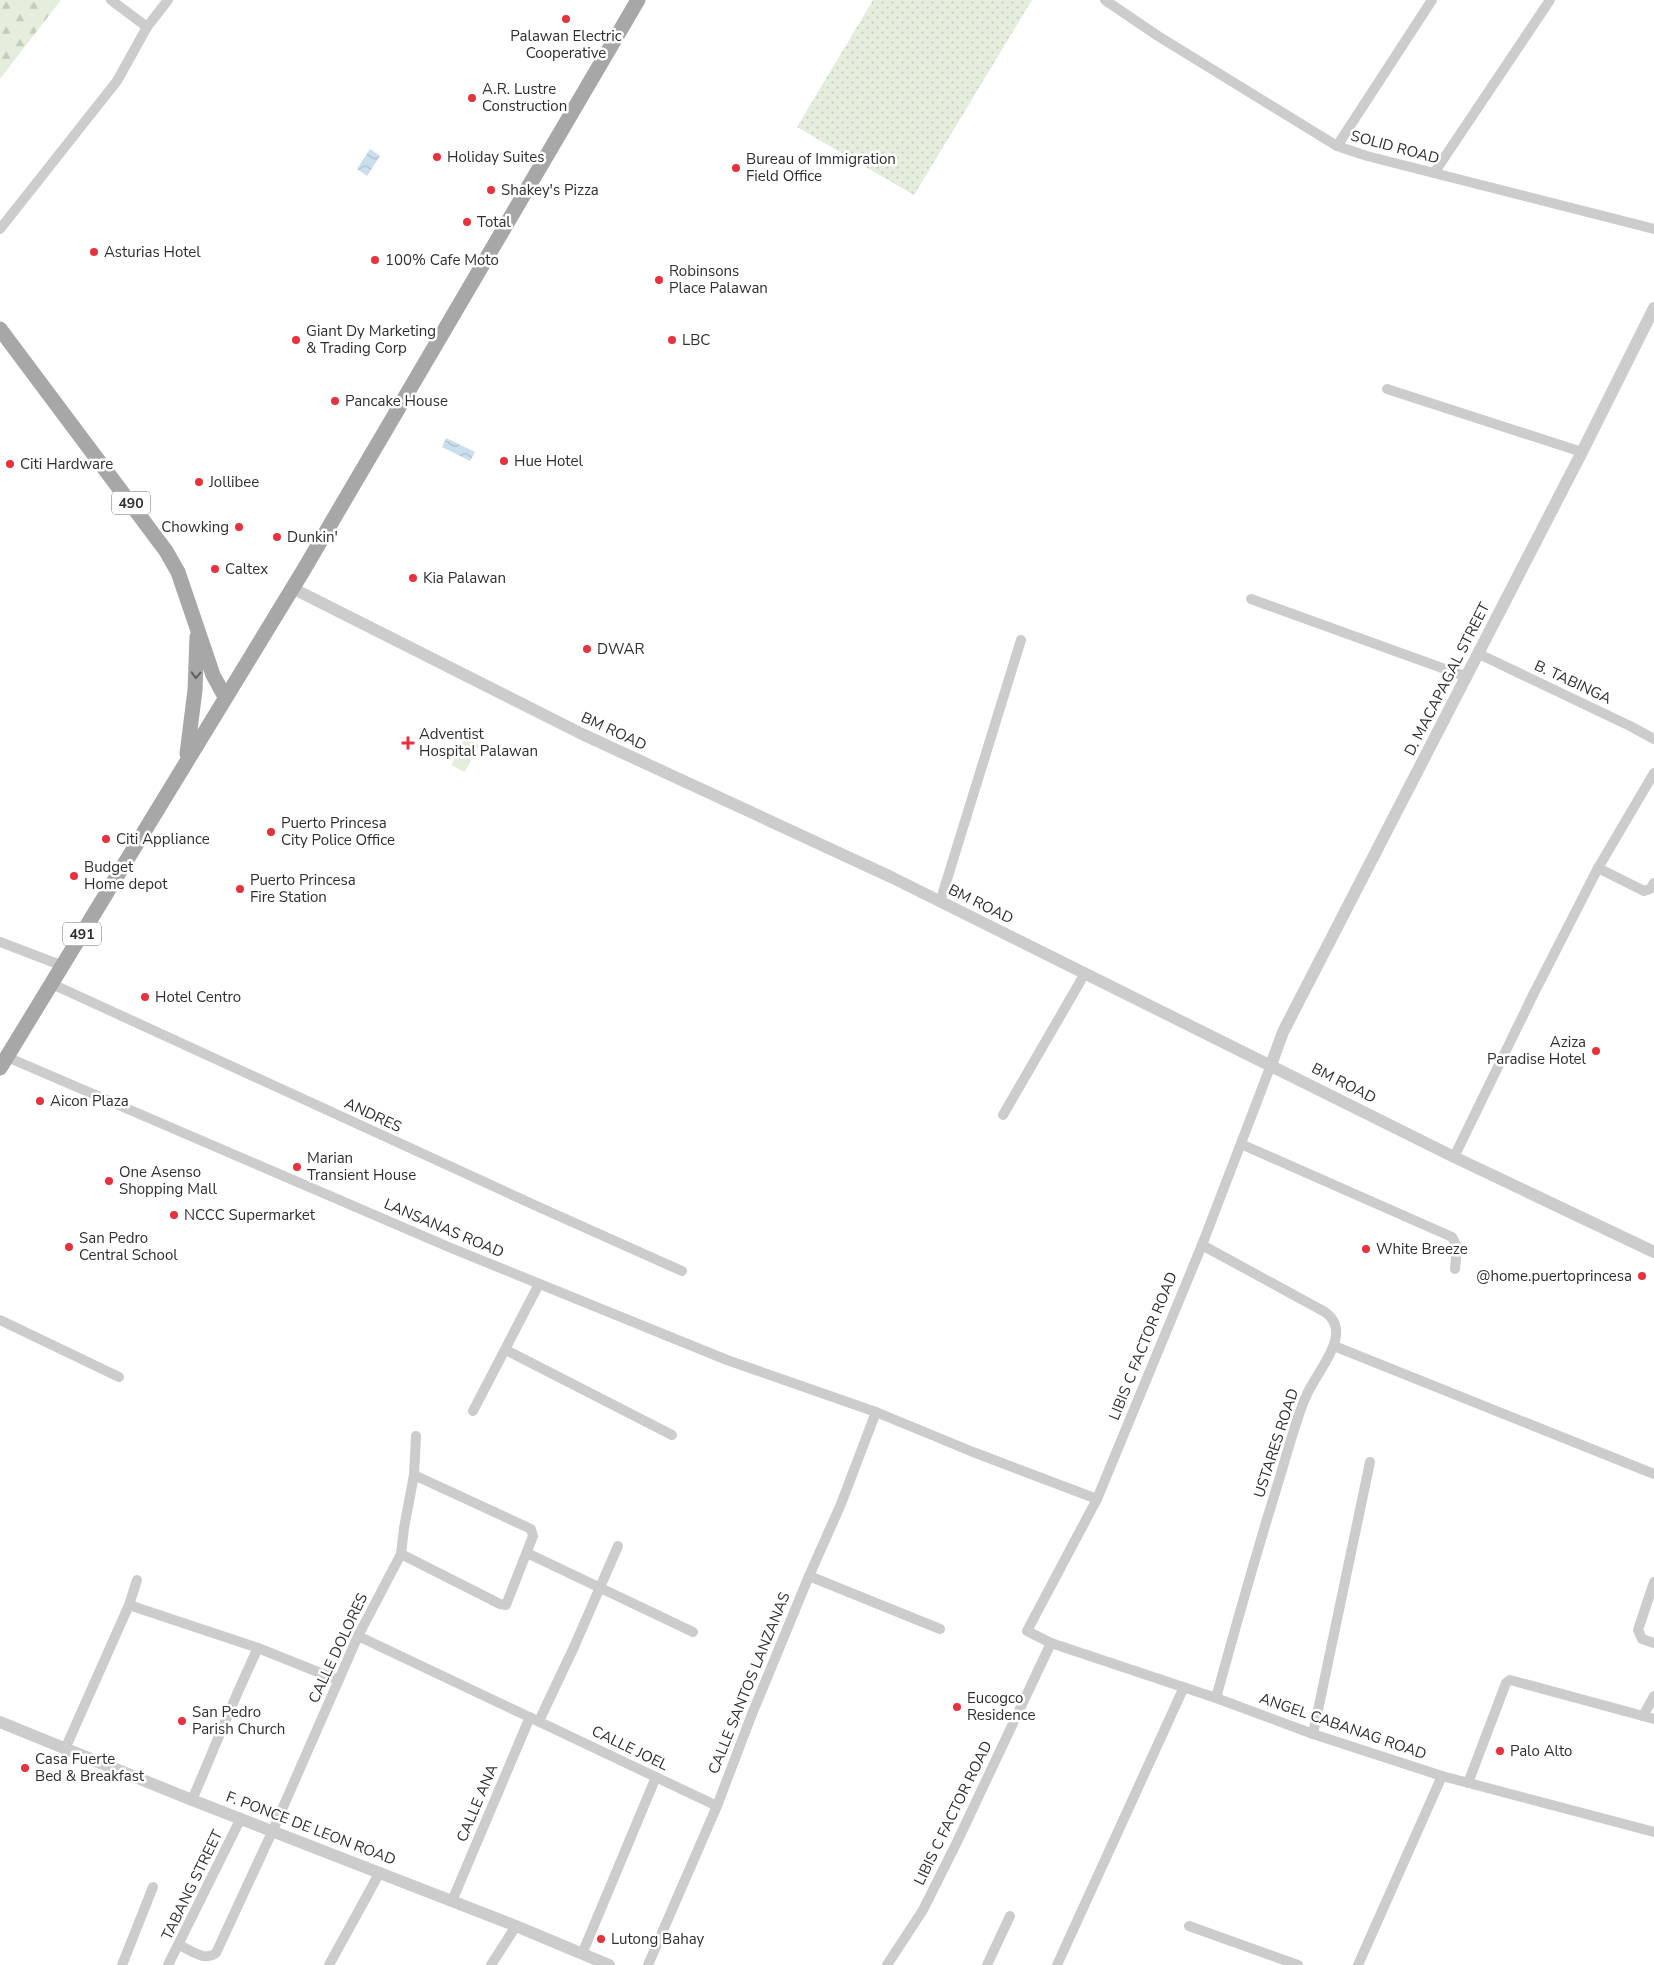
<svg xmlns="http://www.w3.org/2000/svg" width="1654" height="1965" viewBox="0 0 1654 1965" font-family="'Nunito Sans',sans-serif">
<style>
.grass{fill:url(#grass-dots)}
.forest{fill:url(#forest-firs)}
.pitch{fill:#e5eddd}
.water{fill:url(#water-waves)}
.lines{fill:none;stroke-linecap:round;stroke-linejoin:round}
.minor{stroke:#ccc;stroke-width:10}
.tertiary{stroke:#ccc;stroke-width:12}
.primary{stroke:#a7a7a7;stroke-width:15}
.oneway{stroke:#5f5f5f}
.poi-dot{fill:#e7313c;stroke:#fff;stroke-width:2}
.labels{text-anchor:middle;stroke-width:5;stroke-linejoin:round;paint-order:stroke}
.shield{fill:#fff;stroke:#6d6d6d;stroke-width:1}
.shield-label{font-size:14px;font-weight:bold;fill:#2f2f2f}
.poi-label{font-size:15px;fill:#2f2f2f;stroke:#fff;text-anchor:start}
.street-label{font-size:15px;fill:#2f2f2f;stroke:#fff}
</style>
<defs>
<pattern id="grass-dots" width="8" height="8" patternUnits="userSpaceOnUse" patternTransform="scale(1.25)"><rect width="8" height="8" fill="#e5eddd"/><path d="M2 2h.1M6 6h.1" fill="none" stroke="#c5ccbe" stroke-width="1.8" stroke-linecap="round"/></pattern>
<pattern id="forest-firs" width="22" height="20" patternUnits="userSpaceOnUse" patternTransform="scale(1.25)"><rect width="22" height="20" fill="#e5eddd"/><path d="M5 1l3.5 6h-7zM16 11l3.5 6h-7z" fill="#c5ccbe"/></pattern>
<pattern id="water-waves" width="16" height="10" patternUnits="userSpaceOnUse" patternTransform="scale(1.25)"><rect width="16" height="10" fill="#c9dfed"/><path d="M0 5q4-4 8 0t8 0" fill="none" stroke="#adc0cc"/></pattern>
</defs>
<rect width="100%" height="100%" fill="#fff"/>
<!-- grass -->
<polygon class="grass" points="873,0 1032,0 914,195 797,127"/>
<!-- forest -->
<polygon class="forest" points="0,0 61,0 0,79"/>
<!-- pitch -->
<polygon class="pitch" points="465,738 479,745 465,772 451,765"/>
<!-- water -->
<g class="water">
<polygon points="370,149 380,156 367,176 357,169"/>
<polygon points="446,438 475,452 470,461 442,447"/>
</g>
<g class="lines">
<!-- minor -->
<g class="minor">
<polyline points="111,0 147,27"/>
<polyline points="1105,0 1158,36 1337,146 1367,156 1654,229"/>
<polyline points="1337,146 1432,0"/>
<polyline points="1434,173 1550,0"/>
<polyline points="0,229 117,81 147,27 168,0"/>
<polyline points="1387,389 1582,452"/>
<polyline points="1251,599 1467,677"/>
<polyline points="1479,654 1630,726 1654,739"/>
<polyline points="1598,868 1644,891 1650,889 1654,883"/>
<polyline points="940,902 1021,640"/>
<polyline points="0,942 63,966"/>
<polyline points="52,984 541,1208 682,1271"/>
<polyline points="7,1057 451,1248 727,1360 876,1412 973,1452 1097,1499"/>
<polyline points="1271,1065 1202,1245 1097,1499 1027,1631 1051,1643 1216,1698 1313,1734 1442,1776 1654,1832"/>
<polyline points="1003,1115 1084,975"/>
<polyline points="1241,1144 1452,1237 1457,1247 1455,1269"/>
<polyline points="1454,1157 1534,993 1598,868 1654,773"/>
<path d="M1202,1245l123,67c27,19 -2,52 -13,73 -5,7 -8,16 -11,24 -10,27 -17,56 -26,84 -21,68 -40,136 -59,205"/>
<polyline points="0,1320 119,1377"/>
<polyline points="1334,1346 1654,1474"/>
<polyline points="506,1350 672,1435"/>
<polyline points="473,1411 539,1284"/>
<polyline points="527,1553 693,1632"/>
<polyline points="401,1554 500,1604 506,1605 533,1536 531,1529 414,1475"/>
<polyline points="809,1576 940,1629"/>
<polyline points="1654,1582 1638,1630 1642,1639 1654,1643"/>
<polyline points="129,1605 258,1648 338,1680"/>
<polyline points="358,1636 717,1806"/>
<polyline points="1643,1716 1654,1696"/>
<polyline points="539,1721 574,1647 618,1546"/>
<polyline points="1313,1734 1370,1462"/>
<polyline points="65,1749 129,1605 137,1580"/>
<polyline points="1468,1783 1506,1683 1510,1680 1654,1719"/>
<path d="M192,1800c22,-51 42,-102 66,-152"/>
<polyline points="452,1901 530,1717"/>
<polyline points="1189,1926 1298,1965"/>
<path d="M179,1945c11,5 26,17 37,8l57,-123 85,-194 43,-82 3,-26 10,-53 2,-39"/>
<polyline points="582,1954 656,1777"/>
<polyline points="122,1965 153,1887"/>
<polyline points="168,1965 241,1818"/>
<polyline points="329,1965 380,1872"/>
<polyline points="491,1965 516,1926"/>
<polyline points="648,1965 717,1806 752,1714 809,1576 841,1504 876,1412"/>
<polyline points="887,1965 923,1910 957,1842 1051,1643"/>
<polyline points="987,1965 1010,1916"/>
<polyline points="1057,1965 1184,1687"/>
<polyline points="1358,1965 1442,1776"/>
</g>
<!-- tertiary -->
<g class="tertiary">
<polyline points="292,588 582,734 891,877 1454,1157 1654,1252"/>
<polyline points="1271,1065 1283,1032 1582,452 1654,308"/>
<polyline points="0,1722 192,1800 516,1926 609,1965"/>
</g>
<!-- primary -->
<g class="primary">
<polyline points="0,329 166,551 178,572 213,675 225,697"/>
<polyline points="187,754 195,690 197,637"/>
<polyline points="0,1068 303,571 638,0"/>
</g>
</g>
<!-- one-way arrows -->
<defs><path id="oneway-chevron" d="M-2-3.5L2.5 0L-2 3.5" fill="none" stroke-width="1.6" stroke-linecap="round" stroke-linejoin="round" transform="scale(1.25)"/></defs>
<use class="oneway" href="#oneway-chevron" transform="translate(196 675) rotate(92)"/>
<!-- markers -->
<g class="poi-dot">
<circle cx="566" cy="19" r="5"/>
<circle cx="472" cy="98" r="5"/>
<circle cx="437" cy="157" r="5"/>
<circle cx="736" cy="168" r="5"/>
<circle cx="491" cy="190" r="5"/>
<circle cx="467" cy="222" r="5"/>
<circle cx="94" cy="252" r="5"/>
<circle cx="375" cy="260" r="5"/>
<circle cx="659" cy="280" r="5"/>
<circle cx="296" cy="340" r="5"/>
<circle cx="672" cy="340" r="5"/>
<circle cx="335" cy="401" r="5"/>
<circle cx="504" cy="461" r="5"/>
<circle cx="10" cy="464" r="5"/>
<circle cx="199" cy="482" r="5"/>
<circle cx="239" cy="527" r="5"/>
<circle cx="277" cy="537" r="5"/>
<circle cx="215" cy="569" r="5"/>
<circle cx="413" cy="578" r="5"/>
<circle cx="587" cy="649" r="5"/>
<path d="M405.5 735.5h5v5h5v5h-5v5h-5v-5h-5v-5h5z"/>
<circle cx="271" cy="832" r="5"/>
<circle cx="106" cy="839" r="5"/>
<circle cx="74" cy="876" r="5"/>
<circle cx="240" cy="889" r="5"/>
<circle cx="145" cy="997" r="5"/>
<circle cx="1596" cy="1051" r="5"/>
<circle cx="40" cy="1101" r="5"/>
<circle cx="297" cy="1167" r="5"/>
<circle cx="109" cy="1181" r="5"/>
<circle cx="174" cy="1215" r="5"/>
<circle cx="69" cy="1247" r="5"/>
<circle cx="1366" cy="1249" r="5"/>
<circle cx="1642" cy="1276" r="5"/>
<circle cx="957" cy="1707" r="5"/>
<circle cx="182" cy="1721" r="5"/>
<circle cx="1500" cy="1751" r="5"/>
<circle cx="25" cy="1768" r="5"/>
<circle cx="601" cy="1939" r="5"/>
</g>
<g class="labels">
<!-- shield labels -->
<g class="shield">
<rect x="112" y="491.5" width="38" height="23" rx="4"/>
<rect x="63" y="922.5" width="38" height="23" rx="4"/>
</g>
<g class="shield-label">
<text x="131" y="508">490</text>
<text x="82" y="939">491</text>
</g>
<!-- poi labels -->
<g class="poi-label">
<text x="566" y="41" text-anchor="middle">Palawan Electric<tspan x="566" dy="17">Cooperative</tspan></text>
<text x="482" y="94">A.R. Lustre<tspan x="482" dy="17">Construction</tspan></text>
<text x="447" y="162">Holiday Suites</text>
<text x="746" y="164">Bureau of Immigration<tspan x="746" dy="17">Field Office</tspan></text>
<text x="501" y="195">Shakey's Pizza</text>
<text x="477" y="227">Total</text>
<text x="104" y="257">Asturias Hotel</text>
<text x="385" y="265">100% Cafe Moto</text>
<text x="669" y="276">Robinsons<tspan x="669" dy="17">Place Palawan</tspan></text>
<text x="306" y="336">Giant Dy Marketing<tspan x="306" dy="17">&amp; Trading Corp</tspan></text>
<text x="682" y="345">LBC</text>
<text x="345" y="406">Pancake House</text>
<text x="514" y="466">Hue Hotel</text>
<text x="20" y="469">Citi Hardware</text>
<text x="209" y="487">Jollibee</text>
<text x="229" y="532" text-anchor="end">Chowking</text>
<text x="287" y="542">Dunkin'</text>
<text x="225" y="574">Caltex</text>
<text x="423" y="583">Kia Palawan</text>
<text x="597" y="654">DWAR</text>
<text x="419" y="739">Adventist<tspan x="419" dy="17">Hospital Palawan</tspan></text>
<text x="281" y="828">Puerto Princesa<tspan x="281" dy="17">City Police Office</tspan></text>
<text x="116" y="844">Citi Appliance</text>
<text x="84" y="872">Budget<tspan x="84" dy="17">Home depot</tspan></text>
<text x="250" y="885">Puerto Princesa<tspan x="250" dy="17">Fire Station</tspan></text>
<text x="155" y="1002">Hotel Centro</text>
<text x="1586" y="1047" text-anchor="end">Aziza<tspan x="1586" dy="17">Paradise Hotel</tspan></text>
<text x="50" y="1106">Aicon Plaza</text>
<text x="307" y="1163">Marian<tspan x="307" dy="17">Transient House</tspan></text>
<text x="119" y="1177">One Asenso<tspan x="119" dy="17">Shopping Mall</tspan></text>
<text x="184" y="1220">NCCC Supermarket</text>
<text x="79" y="1243">San Pedro<tspan x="79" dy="17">Central School</tspan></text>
<text x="1376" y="1254">White Breeze</text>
<text x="1632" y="1281" text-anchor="end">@home.puertoprincesa</text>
<text x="967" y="1703">Eucogco<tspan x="967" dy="17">Residence</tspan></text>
<text x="192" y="1717">San Pedro<tspan x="192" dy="17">Parish Church</tspan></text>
<text x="1510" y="1756">Palo Alto</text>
<text x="35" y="1764">Casa Fuerte<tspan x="35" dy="17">Bed &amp; Breakfast</tspan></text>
<text x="611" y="1944">Lutong Bahay</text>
</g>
<!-- street labels -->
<g class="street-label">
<text transform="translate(1395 147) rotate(15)" y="5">SOLID ROAD</text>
<text transform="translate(1447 679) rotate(-63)" y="5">D. MACAPAGAL STREET</text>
<text transform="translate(1573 682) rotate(25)" y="5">B. TABINGA</text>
<text transform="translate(614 731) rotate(25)" y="5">BM ROAD</text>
<text transform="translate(981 904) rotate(26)" y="5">BM ROAD</text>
<text transform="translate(1344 1083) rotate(27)" y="5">BM ROAD</text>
<text transform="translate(373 1115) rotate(25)" y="5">ANDRES</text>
<text transform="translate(444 1228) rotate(23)" y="5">LANSANAS ROAD</text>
<text transform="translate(1143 1346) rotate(-68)" y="5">LIBIS C FACTOR ROAD</text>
<text transform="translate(1276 1443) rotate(-72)" y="5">USTARES ROAD</text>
<text transform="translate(338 1648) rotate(-65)" y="5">CALLE DOLORES</text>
<text transform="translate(749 1683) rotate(-68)" y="5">CALLE SANTOS LANZANAS</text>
<text transform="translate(1343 1726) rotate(19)" y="5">ANGEL CABANAG ROAD</text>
<text transform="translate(630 1748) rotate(26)" y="5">CALLE JOEL</text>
<text transform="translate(477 1803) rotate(-67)" y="5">CALLE ANA</text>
<text transform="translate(953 1813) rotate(-64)" y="5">LIBIS C FACTOR ROAD</text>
<text transform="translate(311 1828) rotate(21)" y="5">F. PONCE DE LEON ROAD</text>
<text transform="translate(192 1885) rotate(-64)" y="5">TABANG STREET</text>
</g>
</g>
</svg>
